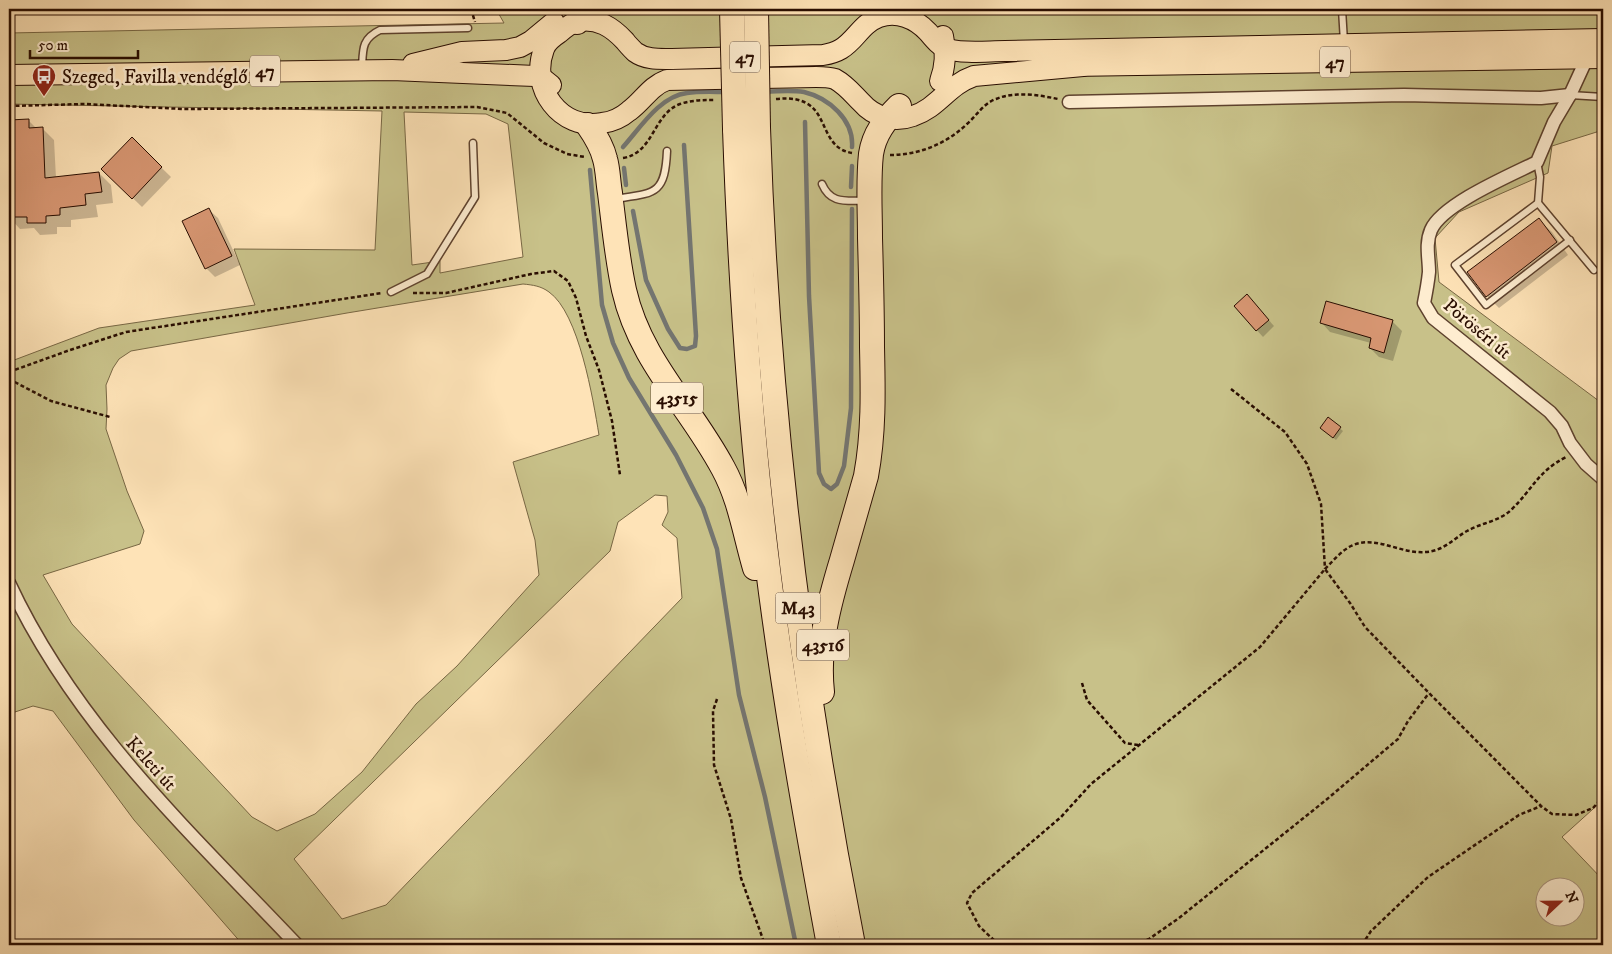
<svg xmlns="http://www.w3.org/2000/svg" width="1612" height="954" viewBox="0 0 1612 954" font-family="'IM FELL DW Pica',serif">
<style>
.green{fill:#c8c189;stroke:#786744;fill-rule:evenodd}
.shadow{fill:#0003}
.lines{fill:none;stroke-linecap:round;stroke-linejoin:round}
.stream{stroke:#747570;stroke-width:4.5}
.building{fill:#d79672;stroke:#290d00}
.lane-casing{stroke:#5e422e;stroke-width:9}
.street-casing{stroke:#5e422e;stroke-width:15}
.primary-casing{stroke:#290d00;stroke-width:22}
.highway-casing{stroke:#290d00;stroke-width:26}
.path{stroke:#290d00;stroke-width:2.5;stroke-dasharray:4 2.5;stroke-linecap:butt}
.lane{stroke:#feedd0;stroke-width:6}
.street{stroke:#feedd0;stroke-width:12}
.primary{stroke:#fee3b7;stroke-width:20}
.highway{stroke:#fee3b7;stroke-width:24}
.highway-bridge-casing{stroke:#290d00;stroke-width:26;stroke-linecap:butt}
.highway-bridge{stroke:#fee3b7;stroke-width:24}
.labels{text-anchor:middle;stroke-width:5;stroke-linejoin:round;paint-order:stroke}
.shield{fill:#feedd0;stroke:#69503e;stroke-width:1}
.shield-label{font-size:18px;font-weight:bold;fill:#290d00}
.poi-label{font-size:19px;fill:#290d00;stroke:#feedd0;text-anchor:start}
.street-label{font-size:19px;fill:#290d00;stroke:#feedd0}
</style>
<rect width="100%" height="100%" fill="#fee3b7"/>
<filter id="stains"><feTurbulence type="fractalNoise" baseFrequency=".004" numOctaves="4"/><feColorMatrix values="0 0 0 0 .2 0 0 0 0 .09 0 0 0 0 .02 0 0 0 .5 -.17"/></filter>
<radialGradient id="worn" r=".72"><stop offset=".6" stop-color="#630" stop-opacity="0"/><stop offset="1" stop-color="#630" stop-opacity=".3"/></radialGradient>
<!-- green -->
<path class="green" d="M496,9h1107v121l-51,16 -4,27 -89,39 -24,26 4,44 164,122v396l-41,37 41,43v65h-1360l-109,-125 -81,-109 -20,-5 -24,8v-352l90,-34 156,-23 -21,-56 141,1 7,-139 -373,-7v-71l495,-10zM404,112l82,2 22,10 15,133 -83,16v-12l-28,4zM523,284c10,1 18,2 26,8 30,21 44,107 50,143l-86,27 22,78 4,35 -82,91 -41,38 -54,68 -47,42 -38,17 -25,-14 -180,-193 -29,-49 97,-31 4,-13 -17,-40 -21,-62 1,-20 -1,-24 7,-17 6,-9 12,-8 216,-38zM655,495l12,1 1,16 -6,13 15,13 5,60 -296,307 -44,14 -48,-60 316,-308 8,-29zM1544,886h30v30h-30z"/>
<!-- shadow -->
<g class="shadow">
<polygon points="9,121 29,121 37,129 42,128 54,140 56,178 99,173 111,185 113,203 96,205 98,217 71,220 71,227 57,227 57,234 40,235 34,228 20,229 9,217"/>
<polygon points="132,139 171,177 142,207 103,169"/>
<polygon points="208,209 218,218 240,265 215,277 206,268"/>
<polygon points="1539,220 1552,232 1568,255 1499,308 1487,296"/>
<polygon points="1253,302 1274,326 1263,337 1235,306"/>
<polygon points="1392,321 1402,331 1393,361 1379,357 1370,348 1371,343 1330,332 1321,322"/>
<polygon points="1329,419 1343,431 1336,440 1324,431"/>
</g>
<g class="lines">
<!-- stream -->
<g class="stream">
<path d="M764,92c13,-1 28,-2 40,0 25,6 50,28 48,55"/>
<polyline points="805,122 809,296 819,473 824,484 831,489 837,484 844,466 851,408 852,209"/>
<path d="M623,147c17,-19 37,-51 64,-54 13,-2 27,-1 40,-1"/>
<polyline points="624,168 626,185"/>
<polyline points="590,170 602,305 613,343 629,378 676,455 703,508 717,549 739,695 765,797 796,945"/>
<polyline points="851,187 852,166"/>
<polyline points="633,211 646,280 668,329 680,348 687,349 695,346 696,336 684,145"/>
</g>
</g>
<!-- building -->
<g class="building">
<polygon points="29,119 29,128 43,127 45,178 99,172 102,192 85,194 86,205 60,208 60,215 46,216 46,223 27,223 27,217 9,217 9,120"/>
<polygon points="132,137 162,167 132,199 101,169"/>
<polygon points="209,208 232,256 205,269 182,221"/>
<polygon points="1539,218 1557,242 1486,297 1467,272"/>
<polygon points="1247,294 1269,320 1256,331 1234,306"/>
<polygon points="1326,301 1393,320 1384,353 1369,348 1371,338 1320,323"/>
<polygon points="1328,417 1341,427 1333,438 1320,428"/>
</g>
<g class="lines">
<!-- lane casing -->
<g class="lane-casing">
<g id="lane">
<polyline points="1342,9 1344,42"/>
<polyline points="1342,11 1352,9"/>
<path d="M362,69c1,-19 -1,-30 18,-39l88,-2"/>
<polyline points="1570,95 1603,97"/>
<polyline points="1537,162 1540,177 1538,203 1594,270"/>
<path d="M822,184c9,21 25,16 44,17"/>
<path d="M615,199c40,-6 50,-4 52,-48"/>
<polyline points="1538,203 1455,265 1486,305 1570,240"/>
<polyline points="391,292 427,274 475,197 473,143"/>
</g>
</g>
<!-- street casing -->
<g class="street-casing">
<g id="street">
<path d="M1587,58l-17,37 -16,27 -17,40c-26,13 -95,42 -106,68 -6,14 -2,28 -2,42 -1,10 -3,21 -5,31l9,15 117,94 12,14 8,17 16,21 17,15"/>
<polyline points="1069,102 1404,95 1541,98 1570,95"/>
<path d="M9,583c67,144 181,249 288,362"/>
</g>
</g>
<!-- primary casing -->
<g class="primary-casing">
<g id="primary">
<polyline points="413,64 462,52 506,50 520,47 531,41 554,22"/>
<polyline points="1070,66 1603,58"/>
<path d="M1083,66l-109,10c-26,9 -36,32 -61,40 -19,7 -39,1 -52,-14 -8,-8 -15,-17 -26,-23 -6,-2 -13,-2 -19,-2l-149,3c-17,6 -24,21 -38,31 -7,6 -17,11 -27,12 -41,8 -73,-35 -58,-74 2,-6 9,-12 15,-16 6,-5 12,-10 19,-12 20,-3 34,6 47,20 3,4 7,8 10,11 11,8 24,7 37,7l151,-4c6,-1 13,-3 18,-6 15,-9 20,-25 38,-32 18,-6 36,1 49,15 5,6 12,15 20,17 15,5 40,2 57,2l598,-12"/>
<polyline points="9,75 392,70 535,76 541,77 551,85"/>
<path d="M940,81c6,-15 6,-29 3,-45"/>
</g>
</g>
<!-- highway casing -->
<g class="highway-casing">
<g id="highway">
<polyline points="577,22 590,9"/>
<path d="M588,125c7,10 14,21 17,34 3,10 3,23 5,34 4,32 7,65 14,97 16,71 66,116 99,178 17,31 22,66 32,100"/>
<path d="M758,128c9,275 42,548 95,817"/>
<path d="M735,129c5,142 14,283 31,424 16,132 39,262 63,392"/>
<path d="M822,692c-5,-45 7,-89 20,-132 8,-28 16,-56 24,-84 8,-43 7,-85 6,-129 0,-36 -1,-73 -2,-109 0,-28 -2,-57 1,-84 3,-20 14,-34 28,-48"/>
</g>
</g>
<!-- path -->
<g class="path">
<polyline points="471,9 475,22"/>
<path d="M776,99c10,-1 21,-1 30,4 22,11 16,45 46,50"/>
<polyline points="9,106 85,104 183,109 477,107 507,113 544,143 567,154 585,157"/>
<path d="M890,155c29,0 56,-11 77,-31 10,-9 17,-21 29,-25 19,-8 43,-4 62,0"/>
<path d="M623,158c31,-5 30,-44 57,-54 12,-4 23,-4 35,-4"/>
<polyline points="413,293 446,293 531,274 554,271 568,281 576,298 586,336 599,370 612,421 620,475"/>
<polyline points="9,372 70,350 126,332 382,293"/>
<polyline points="9,379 51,401 110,417"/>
<polyline points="1231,389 1285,432 1307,464 1321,504 1325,569"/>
<path d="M1325,569c8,-8 16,-18 26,-23 29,-14 58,17 90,2 9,-4 17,-12 26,-17 14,-8 33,-10 44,-21 22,-21 26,-38 55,-53"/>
<polyline points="1082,683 1087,700 1125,743 1138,745"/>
<polyline points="717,699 713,711 714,765 731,819 741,878 765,945"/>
<polyline points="547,944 548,945"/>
<polyline points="999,945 979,926 967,903 972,893 1061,817 1091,784 1260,647 1325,569 1350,603 1365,627 1429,693 1541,806 1552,814 1576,815 1593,808 1603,797"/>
<polyline points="1128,945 1149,939 1179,918 1326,800 1398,739 1408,721 1429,693"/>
<polyline points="1362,945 1371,931 1428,877 1519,815 1541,806"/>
</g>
<!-- lane -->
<use href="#lane" class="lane"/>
<!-- street -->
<use href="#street" class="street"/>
<!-- primary -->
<use href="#primary" class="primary"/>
<!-- highway -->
<use href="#highway" class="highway"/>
<!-- highway-bridge casing -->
<g class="highway-bridge-casing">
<g id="highway-bridge">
<polyline points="732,9 735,129"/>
<polyline points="756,9 758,128"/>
</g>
</g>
<!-- highway-bridge -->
<use href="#highway-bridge" class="highway-bridge"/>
</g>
<!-- icons -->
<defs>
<g id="bus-pin" transform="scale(1.25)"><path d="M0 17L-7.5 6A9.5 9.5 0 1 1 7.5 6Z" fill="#8f2418" stroke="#feedd0"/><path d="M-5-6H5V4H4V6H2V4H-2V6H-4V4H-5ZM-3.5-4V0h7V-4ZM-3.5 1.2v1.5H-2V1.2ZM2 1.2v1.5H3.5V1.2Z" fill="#fff"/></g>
</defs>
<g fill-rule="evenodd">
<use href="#bus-pin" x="44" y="76"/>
</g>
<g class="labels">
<!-- shield labels -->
<g class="shield">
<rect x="730" y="41.5" width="30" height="31" rx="4"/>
<rect x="1320" y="46.5" width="30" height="31" rx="4"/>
<rect x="250" y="55.5" width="30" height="31" rx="4"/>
<rect x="651" y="382.5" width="52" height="31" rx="4"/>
<rect x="775.5" y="592.5" width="45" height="31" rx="4"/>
<rect x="797" y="629.5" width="52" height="31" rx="4"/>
</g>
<g class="shield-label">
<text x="745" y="63">47</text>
<text x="1335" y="68">47</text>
<text x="265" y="77">47</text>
<text x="677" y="404">43515</text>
<text x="798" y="614">M43</text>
<text x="823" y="651">43516</text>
</g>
<!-- poi labels -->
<g class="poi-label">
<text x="62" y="83">Szeged, Favilla vendéglő</text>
</g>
<!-- street labels -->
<g class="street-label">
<text transform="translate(1478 328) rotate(40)" y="7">Pöröséri út</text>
<text transform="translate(152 763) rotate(48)" y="7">Keleti út</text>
</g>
</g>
<!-- margin -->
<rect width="1612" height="954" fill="none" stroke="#fee3b7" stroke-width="30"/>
<rect x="10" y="10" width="1592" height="934" fill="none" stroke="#290d00" stroke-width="2.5"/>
<rect x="15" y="15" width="1582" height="924" fill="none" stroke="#290d00"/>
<!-- north arrow -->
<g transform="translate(1560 902) rotate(68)"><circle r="24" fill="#feedd0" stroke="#a9937d"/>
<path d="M0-4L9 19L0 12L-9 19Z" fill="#8f2418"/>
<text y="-8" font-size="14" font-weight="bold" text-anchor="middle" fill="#290d00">N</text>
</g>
<!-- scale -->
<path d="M30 50v8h108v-8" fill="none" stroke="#290d00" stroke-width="2.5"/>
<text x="38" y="50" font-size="15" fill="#290d00" stroke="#feedd0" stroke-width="4" paint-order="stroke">50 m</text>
<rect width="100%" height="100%" filter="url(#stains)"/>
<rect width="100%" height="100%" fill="url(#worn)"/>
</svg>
